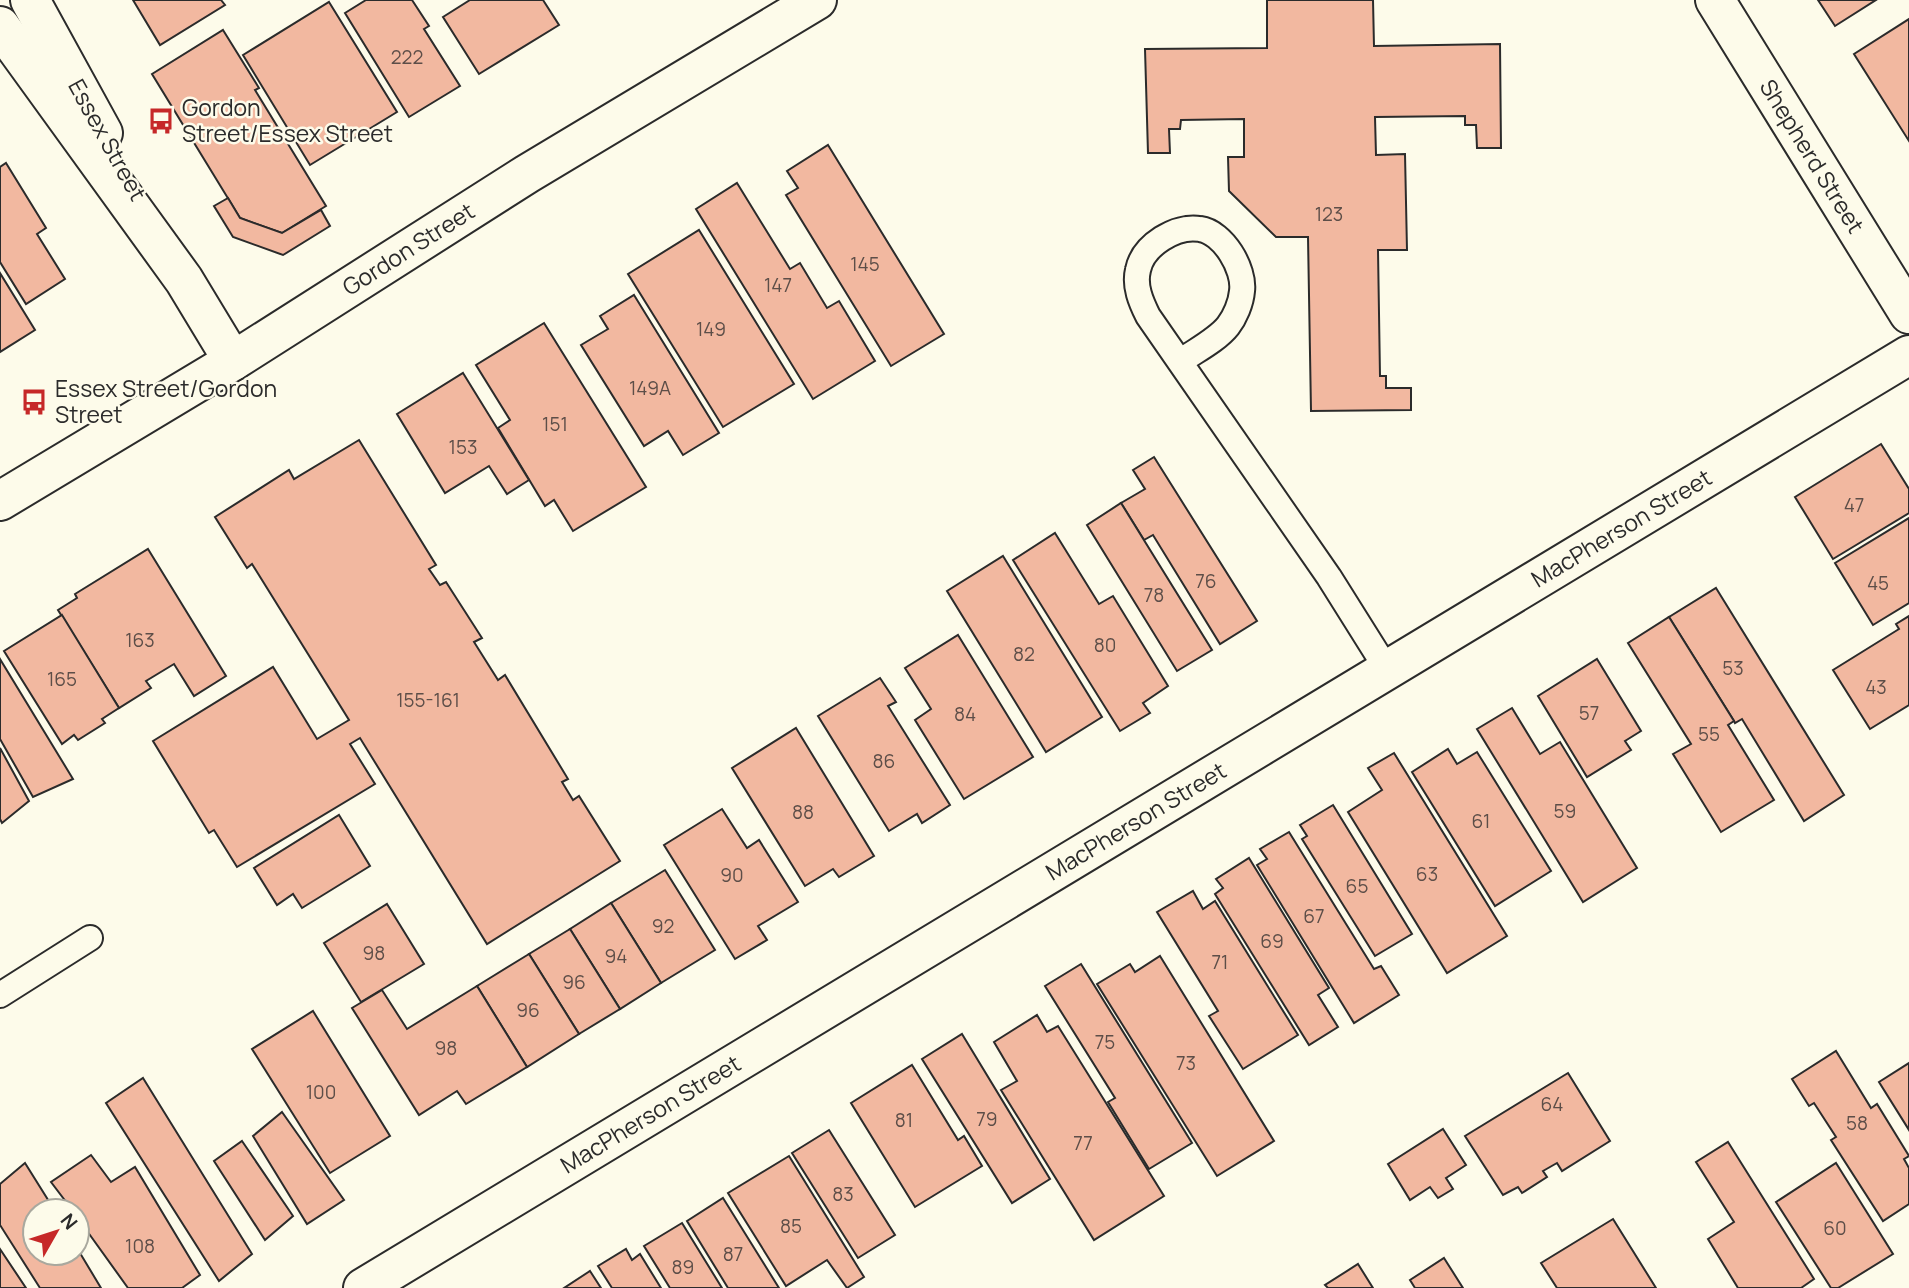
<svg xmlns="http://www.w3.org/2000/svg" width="1909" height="1288" viewBox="0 0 1909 1288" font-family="Manrope,sans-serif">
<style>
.building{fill:#f2b8a0;stroke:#2b2b2b;stroke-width:2}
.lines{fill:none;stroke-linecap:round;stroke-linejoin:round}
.service-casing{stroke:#2b2b2b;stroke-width:28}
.minor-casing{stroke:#2b2b2b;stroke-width:42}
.tertiary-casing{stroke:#2b2b2b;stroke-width:42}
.primary-casing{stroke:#2b2b2b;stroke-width:42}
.service{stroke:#fdfbea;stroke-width:24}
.minor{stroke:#fdfbea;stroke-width:38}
.tertiary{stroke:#fdfbea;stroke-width:38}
.primary{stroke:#fdfbea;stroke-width:38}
.labels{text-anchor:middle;stroke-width:5;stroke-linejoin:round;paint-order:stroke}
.number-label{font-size:19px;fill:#5d4e48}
.poi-label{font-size:23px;fill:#2b2b2b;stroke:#fdfbea;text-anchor:start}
.street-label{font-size:23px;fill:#2b2b2b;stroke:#fdfbea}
</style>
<rect width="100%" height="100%" fill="#fdfbea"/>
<!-- building -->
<g class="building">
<polygon points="133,0 221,0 225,5 160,45"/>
<polygon points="366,0 412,0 429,26 424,29 460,86 409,117 345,13"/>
<polygon points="470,0 543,0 559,25 479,74 443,17"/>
<polygon points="1267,0 1373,0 1374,46 1500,44 1501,148 1477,148 1476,125 1465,125 1465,116 1375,117 1376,155 1405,154 1407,250 1378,250 1380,376 1386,376 1386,388 1411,388 1411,410 1311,411 1308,237 1276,237 1229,191 1228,157 1244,157 1244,119 1181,120 1180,129 1169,129 1170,153 1148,153 1145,49 1267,48"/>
<polygon points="1818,0 1876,0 1835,26"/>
<polygon points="329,2 397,112 310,165 243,55"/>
<polygon points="1909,19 1909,141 1854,54"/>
<polygon points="223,30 259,88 255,90 326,206 282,233 240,218 152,74"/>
<polygon points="828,145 944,334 891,366 786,195 798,188 787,171"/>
<polygon points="6,163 46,228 37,234 65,279 26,304 0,262 0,167"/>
<polygon points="737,183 790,269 800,263 827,308 839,301 875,361 813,399 696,209"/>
<polygon points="228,198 240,218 282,233 321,210 330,226 283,255 233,237 214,206"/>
<polygon points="699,230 794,384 723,427 628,274"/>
<polygon points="0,273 35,330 0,352"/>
<polygon points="634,295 719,433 683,455 668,431 644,446 581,345 608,329 600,316"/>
<polygon points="544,323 646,487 573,531 554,500 545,506 498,428 510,420 476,365"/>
<polygon points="463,373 529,480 507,494 489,466 445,493 397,414"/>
<polygon points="359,440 436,565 429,569 440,585 446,582 482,638 474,642 498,680 505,675 568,779 562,782 573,800 579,796 620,861 487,944 360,738 350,744 375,784 237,867 214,830 209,833 153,741 273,667 317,739 349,720 252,564 247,568 215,517 289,470 294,479"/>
<polygon points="1881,444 1909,489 1909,513 1833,559 1795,497"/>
<polygon points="1154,457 1257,621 1220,644 1153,535 1144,540 1121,503 1145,489 1133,470"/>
<polygon points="1121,503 1212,650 1177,671 1087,525"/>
<polygon points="1909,518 1909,603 1873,625 1835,563"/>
<polygon points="1055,533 1099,604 1113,596 1168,686 1143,703 1150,713 1120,731 1013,560"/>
<polygon points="148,549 226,676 194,696 174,664 146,681 151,688 119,708 58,610 77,598 75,594"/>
<polygon points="1003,556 1102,717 1046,752 947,591"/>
<polygon points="1716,588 1844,795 1804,821 1742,719 1735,723 1734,721 1669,617"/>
<polygon points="62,615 119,708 102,719 105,723 78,740 74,735 62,744 4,651"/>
<polygon points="1909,616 1909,705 1870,729 1833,670 1899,629 1896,624"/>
<polygon points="1669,617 1734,721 1728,725 1774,800 1721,832 1673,754 1691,744 1628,643"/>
<polygon points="958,635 1033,757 964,799 915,720 931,709 905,668"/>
<polygon points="0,659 73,779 33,797 0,739"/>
<polygon points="1597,659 1641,731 1625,741 1631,750 1587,777 1538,696"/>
<polygon points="880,678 896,702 888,706 950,805 922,823 917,814 889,831 818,716"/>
<polygon points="1512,708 1540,754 1560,742 1637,868 1583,902 1477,729"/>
<polygon points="796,728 874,856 839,877 833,869 805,886 732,768"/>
<polygon points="0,748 29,801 2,823 0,819"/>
<polygon points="1448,749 1457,764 1477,752 1551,871 1495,906 1412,772"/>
<polygon points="1394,753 1507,936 1447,973 1348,812 1382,790 1368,768"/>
<polygon points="1333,805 1412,934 1375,956 1302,839 1307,836 1300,825"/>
<polygon points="722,809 747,848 759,840 798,902 758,926 767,940 735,959 664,845"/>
<polygon points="339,815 370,866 302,908 293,894 277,905 254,868"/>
<polygon points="1289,832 1374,969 1381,966 1399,995 1354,1023 1257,865 1267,859 1260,849"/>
<polygon points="1249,858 1329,988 1318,995 1338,1027 1309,1045 1215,894 1223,888 1216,879"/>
<polygon points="665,870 715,950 661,983 611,903"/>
<polygon points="1193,891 1203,909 1215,901 1298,1035 1243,1069 1209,1016 1218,1011 1157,912"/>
<polygon points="611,903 661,983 620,1009 570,929"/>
<polygon points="387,904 424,964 361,1002 324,943"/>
<polygon points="570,929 620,1009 579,1034 529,954"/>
<polygon points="529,954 579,1034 527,1067 477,986"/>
<polygon points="1160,956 1274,1141 1217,1176 1097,984 1130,964 1135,972"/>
<polygon points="1081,964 1192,1143 1149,1169 1108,1102 1115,1098 1045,986"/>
<polygon points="477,986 527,1067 466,1104 457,1091 419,1115 352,1008 382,990 407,1029"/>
<polygon points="313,1011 390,1136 330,1173 252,1049"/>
<polygon points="1037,1015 1047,1032 1058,1026 1164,1196 1094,1240 1001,1090 1017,1081 994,1042"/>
<polygon points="962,1034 1050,1179 1012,1203 922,1059"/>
<polygon points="1836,1051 1871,1108 1877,1104 1909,1156 1904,1159 1909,1168 1909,1204 1883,1221 1831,1140 1836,1137 1814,1103 1809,1106 1792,1079"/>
<polygon points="1909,1063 1909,1130 1879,1082"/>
<polygon points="912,1065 958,1140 964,1136 982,1166 915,1207 851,1103"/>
<polygon points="1568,1073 1610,1141 1562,1171 1557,1163 1543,1171 1547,1177 1522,1193 1518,1187 1503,1195 1465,1136"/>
<polygon points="143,1078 252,1254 219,1281 106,1103"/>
<polygon points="282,1112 344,1200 307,1224 253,1136"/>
<polygon points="1443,1129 1466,1165 1446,1178 1453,1189 1438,1198 1430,1187 1410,1200 1388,1164"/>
<polygon points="829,1130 895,1235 858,1258 792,1153"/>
<polygon points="242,1141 293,1216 265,1240 214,1161"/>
<polygon points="1728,1142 1814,1279 1801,1288 1738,1288 1708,1239 1734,1222 1696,1162"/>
<polygon points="91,1155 111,1182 135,1167 200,1275 182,1288 128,1288 77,1217 77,1211 73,1211 51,1182"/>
<polygon points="789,1156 864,1277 847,1288 827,1260 786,1286 728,1193"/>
<polygon points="25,1163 55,1211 35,1211 35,1253 77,1253 77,1248 101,1288 40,1288 0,1225 0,1184"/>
<polygon points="1836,1163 1893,1254 1838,1288 1831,1288 1776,1202"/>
<polygon points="723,1198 779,1288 728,1288 687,1221"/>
<polygon points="1613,1219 1656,1288 1557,1288 1541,1263"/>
<polygon points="682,1223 722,1288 670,1288 644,1246"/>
<polygon points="0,1249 26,1288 0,1288"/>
<polygon points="626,1249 632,1260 640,1254 661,1288 612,1288 598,1266"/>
<polygon points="1444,1258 1463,1288 1415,1288 1410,1280"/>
<polygon points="1358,1264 1373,1288 1328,1288 1325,1285"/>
<polygon points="590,1271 601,1288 564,1288"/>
</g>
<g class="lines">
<!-- service casing -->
<g class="service-casing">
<g id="service">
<path d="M1181,361c14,-10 36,-21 47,-35 7,-9 13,-23 14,-35 3,-22 -19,-59 -42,-62 -24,-4 -57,16 -62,41 -4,16 3,32 10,46l181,261 59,94"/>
<polyline points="0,995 90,938"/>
</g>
</g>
<!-- minor casing -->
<g class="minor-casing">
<g id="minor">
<path id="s1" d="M1715,0l194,314"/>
<path id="s2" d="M363,1288l1546,-933"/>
</g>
</g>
<!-- tertiary casing -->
<g class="tertiary-casing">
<g id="tertiary">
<polyline points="30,0 103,133"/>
<polyline points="0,26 184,280 233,361"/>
</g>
</g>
<!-- primary casing -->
<g class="primary-casing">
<g id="primary">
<path id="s3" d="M0,501l233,-140 294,-187 290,-174"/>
</g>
</g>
<!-- service -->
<use href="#service" class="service"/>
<!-- minor -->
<use href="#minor" class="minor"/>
<!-- tertiary -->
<use href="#tertiary" class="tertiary"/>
<!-- primary -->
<use href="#primary" class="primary"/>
</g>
<!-- icons -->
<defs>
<g id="bus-bare" transform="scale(2.1)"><path d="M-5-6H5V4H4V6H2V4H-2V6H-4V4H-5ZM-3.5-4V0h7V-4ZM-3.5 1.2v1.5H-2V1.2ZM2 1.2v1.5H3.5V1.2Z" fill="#c62828" stroke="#fdfbea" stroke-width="2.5" paint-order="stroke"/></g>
</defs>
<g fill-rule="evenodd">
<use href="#bus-bare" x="161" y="121"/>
<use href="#bus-bare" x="34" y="402"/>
</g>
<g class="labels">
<!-- number labels -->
<g class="number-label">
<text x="407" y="64">222</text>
<text x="1329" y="221">123</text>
<text x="865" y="271">145</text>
<text x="778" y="292">147</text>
<text x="711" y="336">149</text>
<text x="650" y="395">149A</text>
<text x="555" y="431">151</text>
<text x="463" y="454">153</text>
<text x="1854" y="512">47</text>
<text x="1206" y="588">76</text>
<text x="1878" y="590">45</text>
<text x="1154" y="602">78</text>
<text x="140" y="647">163</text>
<text x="1105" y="652">80</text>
<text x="1024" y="661">82</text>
<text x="1733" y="675">53</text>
<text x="62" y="686">165</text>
<text x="1876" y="694">43</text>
<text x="428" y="707">155-161</text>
<text x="1589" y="720">57</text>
<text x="965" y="721">84</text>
<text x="1709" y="741">55</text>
<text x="884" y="768">86</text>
<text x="1565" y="818">59</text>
<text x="803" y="819">88</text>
<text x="1481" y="828">61</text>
<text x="1427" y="881">63</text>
<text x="732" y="882">90</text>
<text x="1357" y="893">65</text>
<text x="1314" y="923">67</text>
<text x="663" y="933">92</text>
<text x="1272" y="948">69</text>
<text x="374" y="960">98</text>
<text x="616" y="963">94</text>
<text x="1220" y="969">71</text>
<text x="574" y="989">96</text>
<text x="528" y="1017">96</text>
<text x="1105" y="1049">75</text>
<text x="446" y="1055">98</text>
<text x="1186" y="1070">73</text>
<text x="321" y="1099">100</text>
<text x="1552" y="1111">64</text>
<text x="987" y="1126">79</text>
<text x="904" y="1127">81</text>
<text x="1857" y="1130">58</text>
<text x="1083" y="1150">77</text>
<text x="843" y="1201">83</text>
<text x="791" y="1233">85</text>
<text x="1835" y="1235">60</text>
<text x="140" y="1253">108</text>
<text x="733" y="1261">87</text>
<text x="683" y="1274">89</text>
</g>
<!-- poi labels -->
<g class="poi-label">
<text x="182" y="116">Gordon<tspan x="182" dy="26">Street/Essex Street</tspan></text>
<text x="55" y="397">Essex Street/Gordon<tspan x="55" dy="26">Street</tspan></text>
</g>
<!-- street labels -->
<g class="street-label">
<text transform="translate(107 140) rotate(61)" y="8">Essex Street</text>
<text dy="8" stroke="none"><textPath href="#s1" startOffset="184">Shepherd Street</textPath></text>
<text dy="8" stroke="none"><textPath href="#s3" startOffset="480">Gordon Street</textPath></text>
<text dy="8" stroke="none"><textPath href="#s2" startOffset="1470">MacPherson Street</textPath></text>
<text dy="8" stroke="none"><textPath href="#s2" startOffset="903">MacPherson Street</textPath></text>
<text dy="8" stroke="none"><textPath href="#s2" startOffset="336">MacPherson Street</textPath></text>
</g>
</g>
<!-- north arrow -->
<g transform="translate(56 1232) rotate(51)"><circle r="33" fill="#fdfbea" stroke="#a9a89e" stroke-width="2"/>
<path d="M0-5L12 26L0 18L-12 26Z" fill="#c62828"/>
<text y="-10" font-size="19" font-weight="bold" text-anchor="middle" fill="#2b2b2b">N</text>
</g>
</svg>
